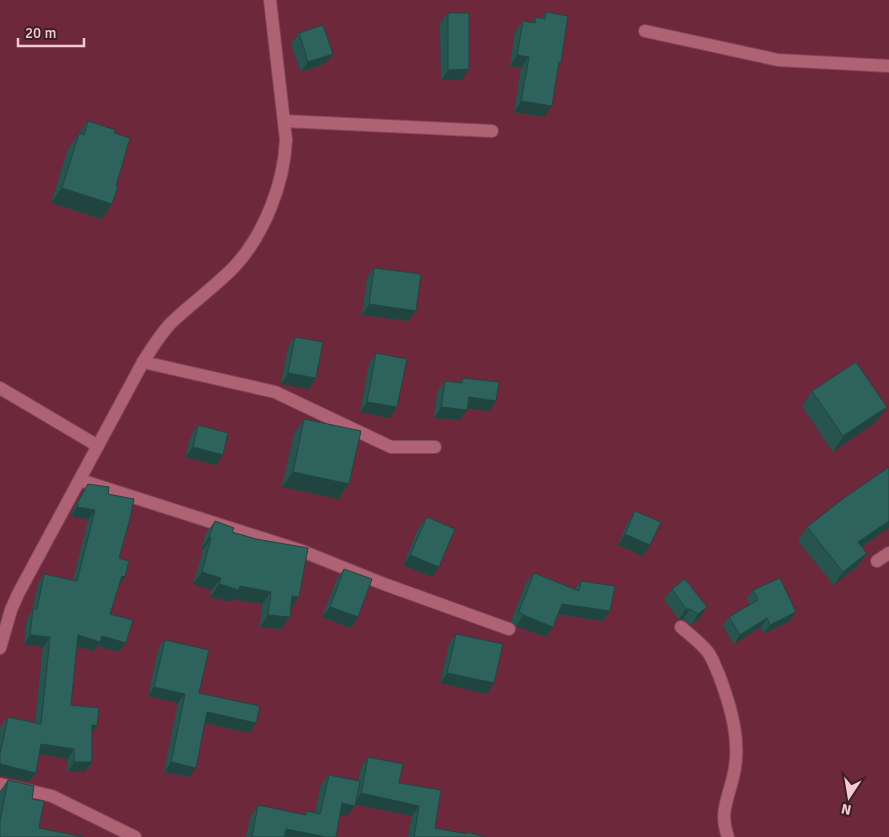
<svg xmlns="http://www.w3.org/2000/svg" width="889" height="837" viewBox="0 0 889 837" font-family="Signika,sans-serif">
<style>
.lines{fill:none;stroke-linecap:round;stroke-linejoin:round}
.street-casing{stroke:#84475b;stroke-width:14}
.street{stroke:#ae6274;stroke-width:12}
.wall{fill:#28544f}
.shaded-wall{fill:#204540}
.building{fill:#2e625c;stroke:#204540}
</style>
<rect width="100%" height="100%" fill="#6d283c"/>
<g class="lines">
<!-- street casing -->
<g class="street-casing">
<g id="street">
<polyline points="645,31 778,60 889,66"/>
<polyline points="284,121 492,131"/>
<polyline points="143,362 275,392 391,447 435,447"/>
<polyline points="0,388 98,446"/>
<polyline points="80,480 302,551 384,584 509,629"/>
<polyline points="877,561 889,553"/>
<path d="M681,627c9,8 19,15 26,24 6,7 8,16 12,24 12,32 23,68 14,102 -5,23 -14,35 -5,60"/>
<path d="M0,648l11,-38 7,-16 125,-232c9,-14 18,-29 29,-40 20,-19 45,-37 63,-56 30,-33 49,-83 51,-126l-16,-140"/>
<polyline points="0,784 52,796 60,800 135,837"/>
</g>
</g>
<!-- street -->
<use href="#street" class="street"/>
</g>
<!-- wall -->
<g class="wall">
<polygon points="546,12 561,62 558,65 544,117 514,112 521,68 510,66 515,32 523,21 532,23 536,17 542,18"/>
<polygon points="448,13 469,69 462,80 441,80 440,23"/>
<polygon points="299,33 325,64 301,72 291,44"/>
<polygon points="88,121 114,133 116,186 112,204 102,219 51,203 68,149"/>
<polygon points="374,268 408,321 362,315 367,278"/>
<polygon points="295,337 316,378 309,389 281,384 288,347"/>
<polygon points="376,353 390,418 360,412 369,364"/>
<polygon points="463,378 496,401 489,411 467,408 460,420 434,418 437,392 445,381 459,383"/>
<polygon points="812,391 887,407 876,422 833,452 802,406"/>
<polygon points="304,419 349,484 339,499 282,487 294,434"/>
<polygon points="198,425 223,455 216,465 185,457 191,436"/>
<polygon points="88,484 108,494 119,558 119,585 110,614 126,643 119,652 97,646 93,651 77,646 71,705 92,732 92,762 85,772 68,772 68,759 39,754 36,773 29,782 0,775 0,730 1,726 8,717 35,722 43,647 24,644 27,619 32,611 38,584 44,574 73,580 88,520 71,516 72,512 82,493"/>
<polygon points="635,511 643,556 618,545 628,522"/>
<polygon points="427,517 439,567 432,577 403,565 419,527"/>
<polygon points="215,521 232,532 299,597 290,609 290,617 281,629 260,627 262,604 233,599 231,602 210,597 212,590 193,584 203,550 201,549 206,533"/>
<polygon points="807,527 889,528 862,547 867,553 858,566 834,585 798,541"/>
<polygon points="344,569 358,617 351,628 322,617 337,579"/>
<polygon points="534,573 575,589 581,581 610,611 603,621 558,615 553,627 546,637 516,626 511,621 526,583"/>
<polygon points="685,579 700,618 691,625 683,619 679,619 664,600 672,589"/>
<polygon points="753,590 790,621 764,634 761,627 734,644 723,626 729,617 750,604 747,598"/>
<polygon points="456,634 494,683 487,694 440,683 449,644"/>
<polygon points="165,640 199,693 250,733 205,723 189,777 164,772 178,703 148,696 158,650"/>
<polygon points="368,757 399,783 441,790 435,828 466,834 467,832 485,837 408,837 412,816 355,804 347,816 340,814 336,837 246,837 251,816 258,805 304,815 307,811 315,813 321,785 329,775 358,781 361,768"/>
<polygon points="8,780 32,799 39,828 0,837 0,791"/>
</g>
<!-- shaded-wall -->
<g class="shaded-wall">
<polygon points="333,54 325,64 301,72 308,62"/>
<polygon points="517,55 529,57 521,68 510,66"/>
<polygon points="469,69 462,80 441,80 448,70"/>
<polygon points="521,101 552,106 544,117 514,112"/>
<polygon points="62,188 112,204 102,219 51,203"/>
<polygon points="369,304 416,311 408,321 362,315"/>
<polygon points="288,373 316,378 309,389 281,384"/>
<polygon points="469,397 496,401 489,411 461,408"/>
<polygon points="367,402 397,407 390,418 360,412"/>
<polygon points="441,407 467,410 460,420 434,418"/>
<polygon points="887,407 876,422 833,452 843,436"/>
<polygon points="193,447 223,455 216,465 185,457"/>
<polygon points="293,472 349,484 339,499 282,487"/>
<polygon points="77,507 95,510 88,520 71,516"/>
<polygon points="889,521 889,528 849,555 858,542"/>
<polygon points="625,534 650,545 643,556 618,545"/>
<polygon points="209,537 211,538 203,550 201,549"/>
<polygon points="867,553 858,566 834,585 843,572"/>
<polygon points="410,555 439,567 432,577 403,565"/>
<polygon points="202,572 221,578 212,590 193,584"/>
<polygon points="122,576 125,577 118,587"/>
<polygon points="219,584 240,586 271,592 262,604 233,599 231,602 210,597"/>
<polygon points="292,596 299,597 291,609 283,608"/>
<polygon points="562,604 610,611 603,621 555,614"/>
<polygon points="330,607 358,617 351,628 322,617"/>
<polygon points="707,607 700,618 691,625 698,614"/>
<polygon points="686,609 690,609 683,619 679,619"/>
<polygon points="796,612 790,621 764,634 770,625"/>
<polygon points="268,615 290,617 281,629 260,627"/>
<polygon points="523,615 553,627 546,637 516,626"/>
<polygon points="767,618 761,627 734,644 740,635"/>
<polygon points="30,635 50,637 43,647 24,644"/>
<polygon points="78,635 102,636 126,643 119,652 97,646 93,651 71,645"/>
<polygon points="447,673 494,683 487,694 440,683"/>
<polygon points="154,687 185,694 178,703 148,696"/>
<polygon points="207,712 256,723 250,733 200,722"/>
<polygon points="92,725 97,726 90,735"/>
<polygon points="41,744 74,749 68,759 35,753"/>
<polygon points="74,762 92,762 85,772 68,772"/>
<polygon points="171,762 196,768 189,777 164,772"/>
<polygon points="0,764 36,773 29,782 0,775"/>
<polygon points="361,793 419,806 412,816 354,804"/>
<polygon points="342,803 355,806 347,816 335,813"/>
<polygon points="286,829 326,837 280,837"/>
</g>
<!-- building -->
<g class="building">
<polygon points="546,12 568,16 561,62 559,62 552,106 521,101 529,57 517,55 523,21 535,23 536,17 545,19"/>
<polygon points="448,13 469,13 469,69 448,70"/>
<polygon points="323,25 333,54 308,62 299,33"/>
<polygon points="88,121 116,130 114,133 130,138 116,186 118,187 112,204 62,188 79,133 84,135"/>
<polygon points="374,268 421,274 416,311 369,304"/>
<polygon points="295,337 323,342 316,378 288,373"/>
<polygon points="376,353 407,359 397,407 367,402"/>
<polygon points="856,362 887,407 843,436 812,391"/>
<polygon points="463,378 499,382 496,401 469,397 467,410 441,407 445,381 462,383"/>
<polygon points="304,419 361,431 349,484 293,472"/>
<polygon points="198,425 228,433 223,455 193,447"/>
<polygon points="889,467 889,521 858,542 867,553 843,572 807,527 844,498"/>
<polygon points="88,484 109,487 108,494 134,499 130,519 119,558 129,561 125,577 122,576 110,614 133,620 126,643 102,636 100,642 78,635 71,705 99,708 97,726 92,725 92,762 74,762 74,749 41,744 36,773 0,764 0,754 8,717 41,724 50,637 30,635 33,609 37,609 44,574 77,581 95,510 77,507 78,502"/>
<polygon points="635,511 661,522 650,545 625,534"/>
<polygon points="427,517 455,529 439,567 410,555"/>
<polygon points="215,521 234,528 232,532 256,539 308,548 299,597 292,596 290,617 268,615 271,592 240,586 239,590 219,584 221,578 202,572 211,538 209,537"/>
<polygon points="344,569 372,579 358,617 330,607"/>
<polygon points="534,573 579,591 581,581 615,586 610,611 562,604 553,627 523,615 519,611"/>
<polygon points="780,578 796,612 770,625 767,618 740,635 729,617 758,600 753,590"/>
<polygon points="685,579 707,607 698,614 690,609 686,609 672,589"/>
<polygon points="456,634 503,644 494,683 447,673"/>
<polygon points="165,640 209,650 199,693 260,706 256,723 207,712 196,768 171,762 185,694 154,687"/>
<polygon points="368,757 403,764 399,783 441,790 435,828 467,834 467,832 485,837 414,837 419,806 361,793"/>
<polygon points="329,775 360,781 355,806 342,803 336,837 326,837 286,829 284,837 252,837 258,805 306,815 307,811 320,814"/>
<polygon points="8,780 34,786 32,799 44,801 39,828 84,837 0,837 0,821"/>
</g>
<!-- north arrow -->
<g transform="translate(849 797) rotate(192)" stroke="#3e1e26" stroke-width="4" paint-order="stroke">
<path d="M0-4L9 19L0 12L-9 19Z" fill="#f5cad2"/>
<text y="-8" font-size="14" font-weight="bold" text-anchor="middle" fill="#f5cad2">N</text>
</g>
<!-- scale -->
<path d="M18 38v8h66v-8" fill="none" stroke="#f5cad2" stroke-width="2.5"/>
<text x="25" y="38" font-size="15" fill="#f5cad2" stroke="#3e1e26" stroke-width="4" paint-order="stroke">20 m</text>
</svg>
